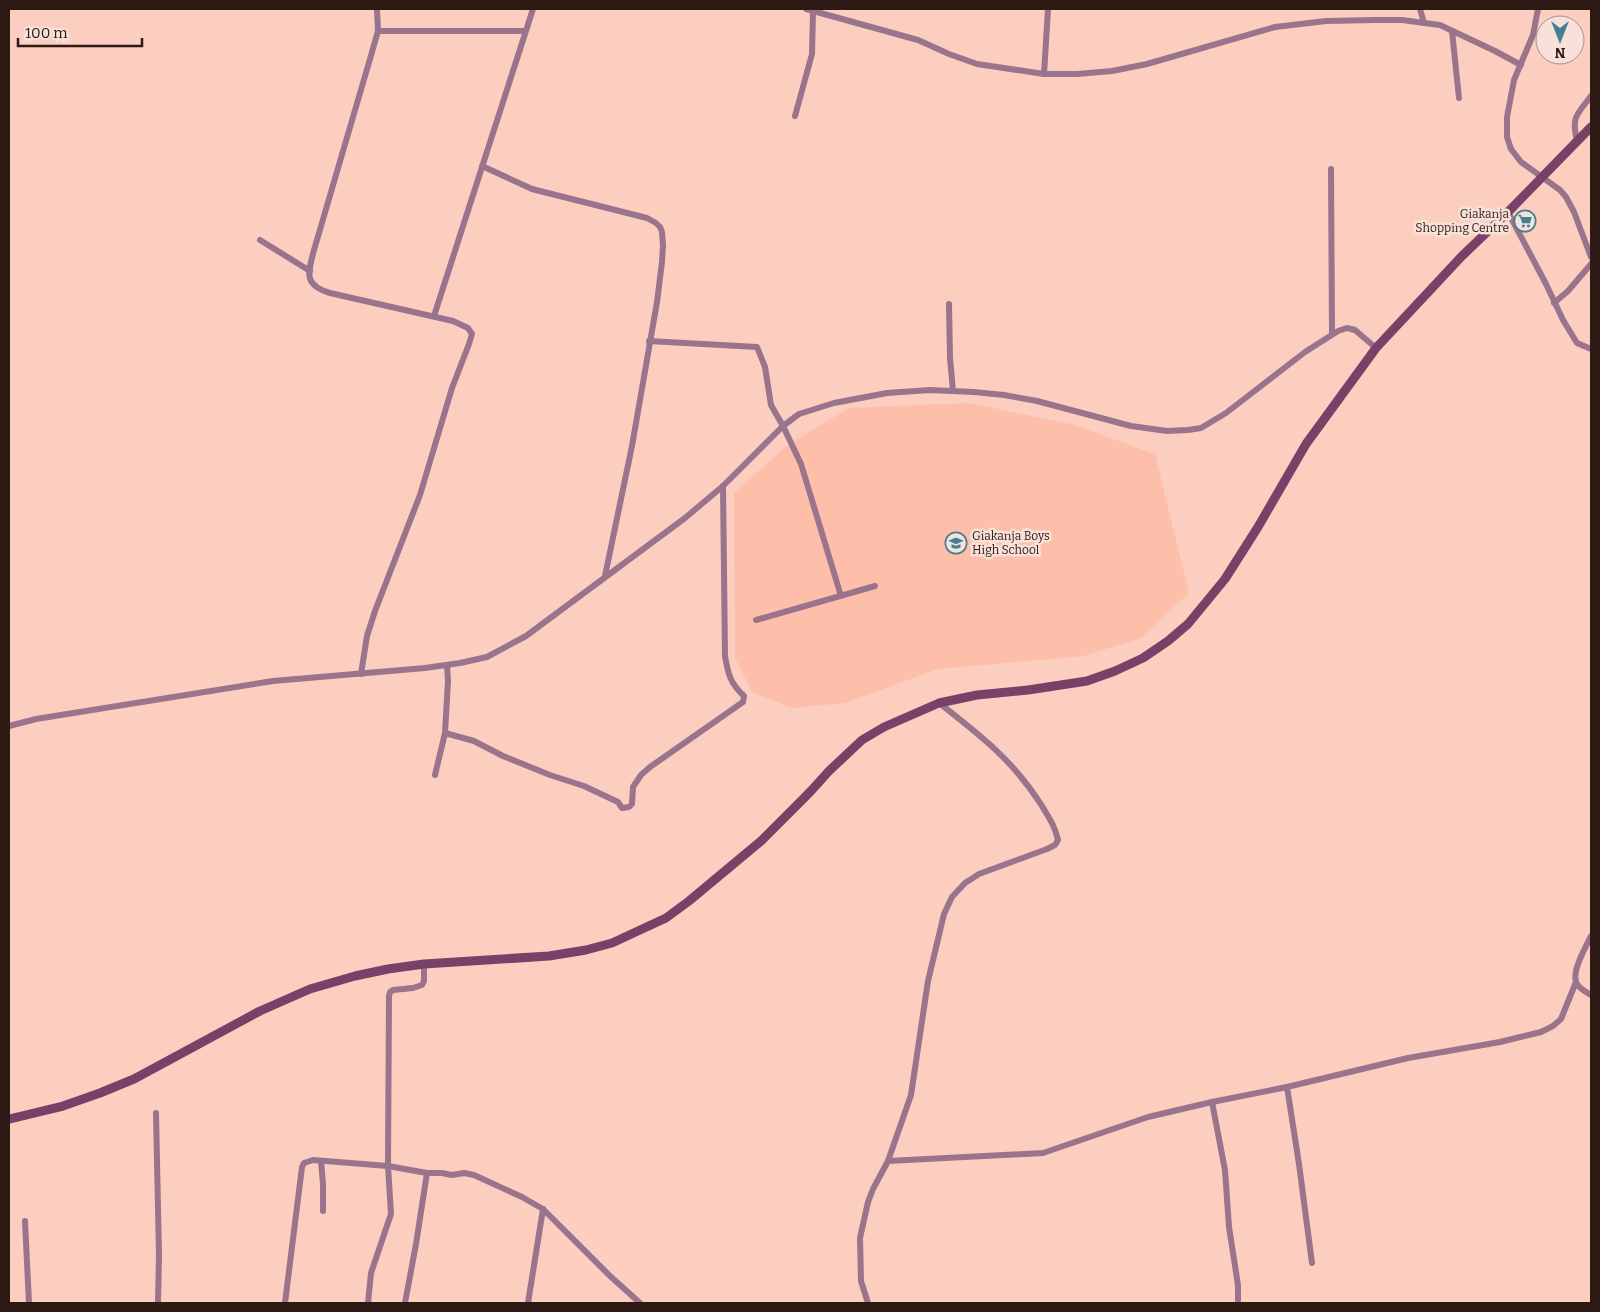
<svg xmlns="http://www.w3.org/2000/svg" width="1600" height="1312" viewBox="0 0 1600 1312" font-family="Bitter,serif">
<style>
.built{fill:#febfaa}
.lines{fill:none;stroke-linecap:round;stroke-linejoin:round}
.minor{stroke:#9a738d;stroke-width:6}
.secondary{stroke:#784268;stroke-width:9}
.labels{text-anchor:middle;stroke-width:5;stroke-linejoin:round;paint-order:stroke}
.poi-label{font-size:12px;fill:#2e1a14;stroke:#f8e1d9;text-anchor:end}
</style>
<rect width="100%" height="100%" fill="#fbcebf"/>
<!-- built -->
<polygon class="built" points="969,403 1071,424 1155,454 1189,593 1141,638 1084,656 938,669 845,703 791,708 752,692 735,658 734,493 786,446 849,408"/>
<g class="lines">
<!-- minor -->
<g class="minor">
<polyline points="806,9 918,40 949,54 977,64 1044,74 1077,74 1112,71 1147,64 1275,27 1326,21 1375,20 1402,20 1440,25 1495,51 1521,65"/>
<polyline points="1420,9 1424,23"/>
<polyline points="1538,9 1533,35 1514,80 1507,117 1507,137 1511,149 1521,162 1560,190 1566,197 1574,212 1591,257"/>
<polyline points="378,31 524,31"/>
<polyline points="1452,31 1459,98"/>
<polyline points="1044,74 1048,9"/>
<polyline points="795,116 812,54 813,12"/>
<path d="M1577,141c-6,-25 0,-26 14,-45"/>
<polyline points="482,166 532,189 647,218 656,223 660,227 662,232 663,245 662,262 657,302 632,446 605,576"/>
<polyline points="1331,169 1332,334"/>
<polyline points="1508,212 1546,284 1563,320 1577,343 1591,349"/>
<polyline points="260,240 310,271"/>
<polyline points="1554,303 1568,291 1591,264"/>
<polyline points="949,304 950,358 953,391"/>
<polyline points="434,316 533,9"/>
<polyline points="649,341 757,347 765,367 771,405 783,426 801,464 841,596"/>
<polyline points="756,620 875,586"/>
<path d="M361,674l6,-38 8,-25 45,-116 32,-107 17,-44 3,-10 -4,-6 -15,-7 -123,-28c-27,-8 -22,-20 -16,-43l56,-191 8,-28 -1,-22"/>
<polyline points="9,726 36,719 273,681 425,668 460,663 487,657 526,636 685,518 723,486 783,426 799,414 834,403 887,393 930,390 974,392 1004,395 1037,401 1131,426 1167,431 1188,430 1201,428 1226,413 1305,352 1338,331 1347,328 1355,330 1376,348"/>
<path d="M445,733l29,8 29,15 47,19 34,11 34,16 4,6 7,-1 3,-3 1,-17 8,-12 9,-8 93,-65 1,-6c-14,-13 -16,-22 -19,-40l-2,-170"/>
<polyline points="435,775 445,733 448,681 447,665"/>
<path d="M1591,936c-5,11 -19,34 -15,46 2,6 10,10 15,13"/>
<polyline points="1287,1087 1299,1164 1312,1263"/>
<polyline points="1212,1102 1225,1170 1229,1227 1238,1285 1238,1300"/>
<polyline points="156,1113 159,1255 158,1303"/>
<polyline points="321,1161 323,1184 323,1211"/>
<polyline points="888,1161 1043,1153 1148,1117 1212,1102 1287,1087 1408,1058 1500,1042 1541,1032 1553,1026 1561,1019 1576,982"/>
<polyline points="25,1221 29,1303"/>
<polyline points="285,1303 302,1167 304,1163 313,1160 388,1166 427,1173 442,1173 452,1175 464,1173 474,1175 522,1197 543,1209 610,1276 640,1303"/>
<polyline points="368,1303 371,1273 391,1214 388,1166 389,996 390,992 393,990 413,988 422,985 424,981 424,964"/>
<polyline points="405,1303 416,1244 427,1173"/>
<polyline points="528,1303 543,1209"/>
<path d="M868,1303l-7,-22 -1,-43 8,-36 5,-13 15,-28 23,-66 17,-114 16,-67 8,-17 13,-14 14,-9 68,-25 8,-4 3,-5c-3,-14 -9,-22 -16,-34 -29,-46 -61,-70 -103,-103"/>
</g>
<!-- secondary -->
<polyline class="secondary" points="9,1119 63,1106 100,1093 134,1079 260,1011 310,989 355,976 388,969 424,964 549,956 586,950 612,943 666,918 689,901 761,841 810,792 829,771 862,740 884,727 939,703 977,695 1028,690 1087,681 1115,671 1143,658 1168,641 1188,624 1225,579 1258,527 1306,444 1376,348 1462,256 1508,212 1591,127"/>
</g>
<!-- icons -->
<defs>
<g id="supermarket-ring" transform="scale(1.125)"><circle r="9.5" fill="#f8e1d9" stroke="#418295" stroke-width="1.5"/><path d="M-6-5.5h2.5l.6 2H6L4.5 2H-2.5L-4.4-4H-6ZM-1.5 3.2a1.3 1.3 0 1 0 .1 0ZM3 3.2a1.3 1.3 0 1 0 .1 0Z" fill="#418295"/></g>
<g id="school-ring" transform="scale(1.125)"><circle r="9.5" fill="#f8e1d9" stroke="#418295" stroke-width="1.5"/><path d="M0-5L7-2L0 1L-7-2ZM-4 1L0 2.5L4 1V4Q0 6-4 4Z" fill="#418295"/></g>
</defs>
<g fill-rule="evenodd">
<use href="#supermarket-ring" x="1525" y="221"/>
<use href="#school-ring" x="956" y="543"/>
</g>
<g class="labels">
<!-- poi labels -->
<g class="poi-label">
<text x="1509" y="218">Giakanja<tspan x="1509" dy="14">Shopping Centre</tspan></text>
<text x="972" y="540" text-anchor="start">Giakanja Boys<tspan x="972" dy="14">High School</tspan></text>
</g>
</g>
<!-- border -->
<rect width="1600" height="1312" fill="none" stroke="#2e1a14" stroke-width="20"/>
<!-- north arrow -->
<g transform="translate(1560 40) rotate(180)"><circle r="24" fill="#f8e1d9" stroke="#a7918a"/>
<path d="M0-4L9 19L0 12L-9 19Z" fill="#418295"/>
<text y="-8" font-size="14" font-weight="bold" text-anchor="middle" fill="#2e1a14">N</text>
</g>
<!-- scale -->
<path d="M18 38v8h124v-8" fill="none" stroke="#2e1a14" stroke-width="2.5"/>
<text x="25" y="38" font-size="15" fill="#2e1a14" stroke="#f8e1d9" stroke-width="4" paint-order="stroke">100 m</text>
</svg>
